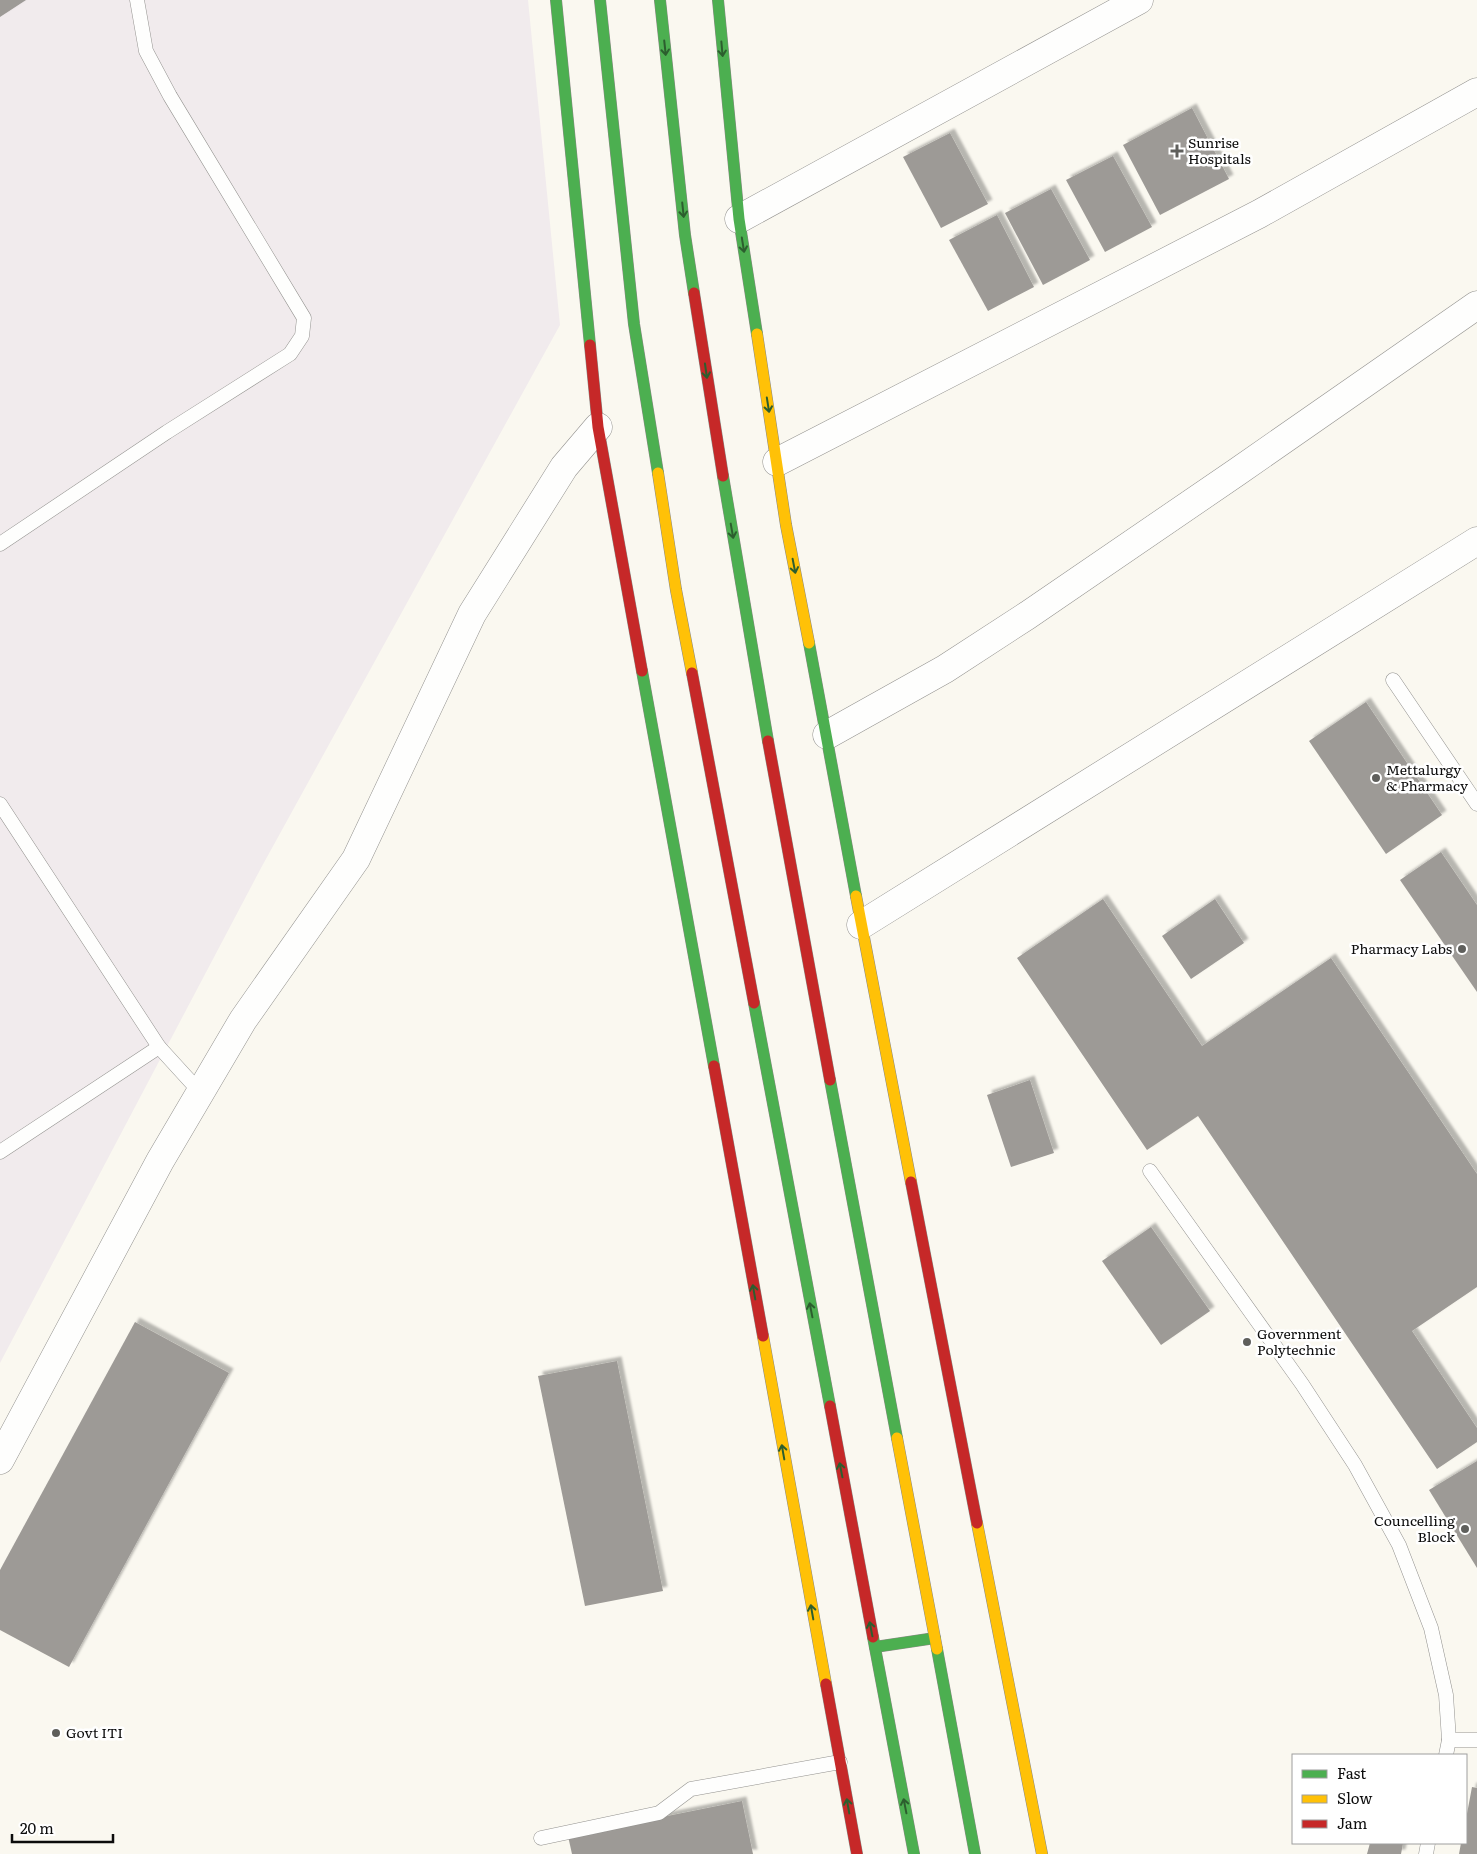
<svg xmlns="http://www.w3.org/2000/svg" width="1477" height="1854" viewBox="0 0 1477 1854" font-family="Literata,serif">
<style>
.industrial{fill:#f1ebed}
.building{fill:#9d9a96;filter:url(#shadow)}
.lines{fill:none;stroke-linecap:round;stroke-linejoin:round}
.lane-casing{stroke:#93928f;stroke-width:15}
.street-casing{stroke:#93928f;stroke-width:29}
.fast-casing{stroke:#8a8985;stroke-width:12}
.slow-casing{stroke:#8a8985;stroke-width:12}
.jam-casing{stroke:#8a8985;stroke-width:12}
.lane{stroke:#fefefd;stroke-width:14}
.street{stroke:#fefefd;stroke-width:28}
.fast{stroke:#4caf50;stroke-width:11}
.slow{stroke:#ffc107;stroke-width:11}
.jam{stroke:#c62828;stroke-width:11}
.oneway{stroke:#2c5e2e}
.poi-dot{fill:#5f5f5c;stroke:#fff;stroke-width:2}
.labels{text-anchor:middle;stroke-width:5;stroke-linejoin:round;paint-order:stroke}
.poi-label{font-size:14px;fill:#0c0c0c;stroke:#fff;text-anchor:start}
</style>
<defs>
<filter id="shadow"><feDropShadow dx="4.5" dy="-4.5" stdDeviation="1" flood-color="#0004"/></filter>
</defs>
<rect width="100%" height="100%" fill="#faf8f0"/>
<!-- industrial -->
<polygon class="industrial" points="0,0 528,0 560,325 261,868 0,1363"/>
<!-- building -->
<g class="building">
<polygon points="0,0 26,0 0,17"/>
<polygon points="1192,108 1229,179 1160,215 1123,145"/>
<polygon points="950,133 988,204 941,228 903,157"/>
<polygon points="1113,156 1152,227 1105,252 1066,180"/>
<polygon points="1051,189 1090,260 1043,285 1005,213"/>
<polygon points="997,215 1034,287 988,311 949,240"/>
<polygon points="1366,702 1442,815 1386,854 1309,741"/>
<polygon points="1441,852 1477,905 1477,992 1400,880"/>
<polygon points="1103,899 1202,1046 1331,958 1477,1174 1477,1287 1412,1331 1477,1428 1477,1442 1437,1469 1198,1116 1147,1150 1017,958"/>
<polygon points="1215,899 1244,943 1191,979 1162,936"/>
<polygon points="1030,1080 1054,1153 1011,1167 987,1095"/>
<polygon points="1151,1227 1210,1311 1161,1345 1102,1261"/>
<polygon points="135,1322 229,1373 69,1667 0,1630 0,1570"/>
<polygon points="617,1361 663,1591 585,1606 538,1376"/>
<polygon points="1477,1461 1477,1568 1429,1490"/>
<polygon points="1472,1787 1477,1788 1477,1854 1459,1854 1461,1843 1466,1843 1466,1819"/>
<polygon points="742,1801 753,1854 572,1854 568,1836"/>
<polygon points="1370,1843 1403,1843 1401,1854 1367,1854"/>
</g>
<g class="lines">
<!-- lane casing -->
<g class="lane-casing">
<g id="lane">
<polyline points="0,544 167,432 290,354 302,336 304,318 170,96 146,51 137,0"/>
<polyline points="1393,680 1477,804"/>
<polyline points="0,804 159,1047 200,1092"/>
<polyline points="0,1152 159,1047"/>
<polyline points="1150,1171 1302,1384 1355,1465 1399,1545 1431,1628 1446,1695 1449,1740"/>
<polyline points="1446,1755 1449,1740 1477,1740"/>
<polyline points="541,1838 659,1813 691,1789 840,1762"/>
<polyline points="1426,1854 1428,1843"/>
</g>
</g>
<!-- street casing -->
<g class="street-casing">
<g id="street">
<polyline points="739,219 1139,0"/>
<polyline points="777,462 1259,214 1477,92"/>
<polyline points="827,735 945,669 1028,615 1237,472 1477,305"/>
<polyline points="861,925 1477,541"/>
<polyline points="0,1460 160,1161 243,1020 356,859 472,614 564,467 598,427"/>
</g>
</g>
<!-- fast casing -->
<g class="fast-casing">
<g id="fast">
<polyline points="556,0 590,345"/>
<polyline points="600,0 634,324 658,473"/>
<polyline points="660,0 685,235 694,293"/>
<polyline points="718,0 739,219 757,334"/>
<polyline points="723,476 768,741"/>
<polyline points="809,643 856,896"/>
<polyline points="642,671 714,1066"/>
<polyline points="754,1003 830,1406"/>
<polyline points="830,1080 897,1438"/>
<polyline points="873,1637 914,1854"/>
<polyline points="875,1647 935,1638"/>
<polyline points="937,1649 975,1854"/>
</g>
</g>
<!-- slow casing -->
<g class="slow-casing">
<g id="slow">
<polyline points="757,334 786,525 809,643"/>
<polyline points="658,473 676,590 692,673"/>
<polyline points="856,896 911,1182"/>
<polyline points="763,1336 826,1684"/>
<polyline points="897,1438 937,1649"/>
<polyline points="977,1523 1042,1854"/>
</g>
</g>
<!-- jam casing -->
<g class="jam-casing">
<g id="jam">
<polyline points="694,293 723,476"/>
<polyline points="590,345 598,427 642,671"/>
<polyline points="692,673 754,1003"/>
<polyline points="768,741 830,1080"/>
<polyline points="714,1066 763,1336"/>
<polyline points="911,1182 977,1523"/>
<polyline points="830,1406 873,1637"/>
<polyline points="826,1684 857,1854"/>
</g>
</g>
<!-- lane -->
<use href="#lane" class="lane"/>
<!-- street -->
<use href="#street" class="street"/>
<!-- fast -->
<use href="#fast" class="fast"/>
<!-- slow -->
<use href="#slow" class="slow"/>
<!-- jam -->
<use href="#jam" class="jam"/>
</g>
<!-- one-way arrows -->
<defs><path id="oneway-shaft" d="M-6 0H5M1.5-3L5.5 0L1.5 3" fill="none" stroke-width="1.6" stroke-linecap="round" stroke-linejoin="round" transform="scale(1.25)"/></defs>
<g class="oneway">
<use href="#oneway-shaft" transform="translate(665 48) rotate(84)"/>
<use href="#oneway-shaft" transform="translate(722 49) rotate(85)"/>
<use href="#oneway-shaft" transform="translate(683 210) rotate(84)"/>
<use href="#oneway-shaft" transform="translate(743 245) rotate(81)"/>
<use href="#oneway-shaft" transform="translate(706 371) rotate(82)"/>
<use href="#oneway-shaft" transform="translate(768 405) rotate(81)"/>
<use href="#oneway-shaft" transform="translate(732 531) rotate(80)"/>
<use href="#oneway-shaft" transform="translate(794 566) rotate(79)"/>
<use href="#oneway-shaft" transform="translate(754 1292) rotate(-100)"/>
<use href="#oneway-shaft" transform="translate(811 1310) rotate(-101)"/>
<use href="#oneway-shaft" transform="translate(783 1452) rotate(-100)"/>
<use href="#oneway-shaft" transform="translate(841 1470) rotate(-101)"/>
<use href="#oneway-shaft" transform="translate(812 1612) rotate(-100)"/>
<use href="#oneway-shaft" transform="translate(871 1629) rotate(-101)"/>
<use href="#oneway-shaft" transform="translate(848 1806) rotate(-100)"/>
<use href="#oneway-shaft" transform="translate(905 1806) rotate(-101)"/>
</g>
<!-- markers -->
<g class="poi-dot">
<path d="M1174.5 143.5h5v5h5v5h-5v5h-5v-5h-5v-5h5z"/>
<circle cx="1376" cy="778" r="5"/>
<circle cx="1462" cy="949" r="5"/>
<circle cx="1247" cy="1342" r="5"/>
<circle cx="1465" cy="1529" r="5"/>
<circle cx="56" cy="1733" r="5"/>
</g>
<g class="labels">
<!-- poi labels -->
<g class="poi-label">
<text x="1188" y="148">Sunrise<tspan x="1188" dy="16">Hospitals</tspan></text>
<text x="1386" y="775">Mettalurgy<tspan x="1386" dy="16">&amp; Pharmacy</tspan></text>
<text x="1452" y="954" text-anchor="end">Pharmacy Labs</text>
<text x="1257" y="1339">Government<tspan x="1257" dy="16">Polytechnic</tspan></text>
<text x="1455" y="1526" text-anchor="end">Councelling<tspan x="1455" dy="16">Block</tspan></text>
<text x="66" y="1738">Govt ITI</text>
</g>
</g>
<!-- legend -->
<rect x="1292" y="1754" width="175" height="90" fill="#ffffff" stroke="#9e9e9e"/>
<rect x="1302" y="1770" width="25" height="8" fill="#4caf50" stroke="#9e9e9e"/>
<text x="1337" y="1779" font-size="15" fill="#0c0c0c">Fast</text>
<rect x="1302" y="1795" width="25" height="8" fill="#ffc107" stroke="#9e9e9e"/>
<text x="1337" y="1804" font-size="15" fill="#0c0c0c">Slow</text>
<rect x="1302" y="1820" width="25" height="8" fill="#c62828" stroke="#9e9e9e"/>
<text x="1337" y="1829" font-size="15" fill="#0c0c0c">Jam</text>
<!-- scale -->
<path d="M12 1834v8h101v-8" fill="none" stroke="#0c0c0c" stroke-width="2.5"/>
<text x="20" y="1834" font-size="15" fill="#0c0c0c" stroke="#ffffff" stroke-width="4" paint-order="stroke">20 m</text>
</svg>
